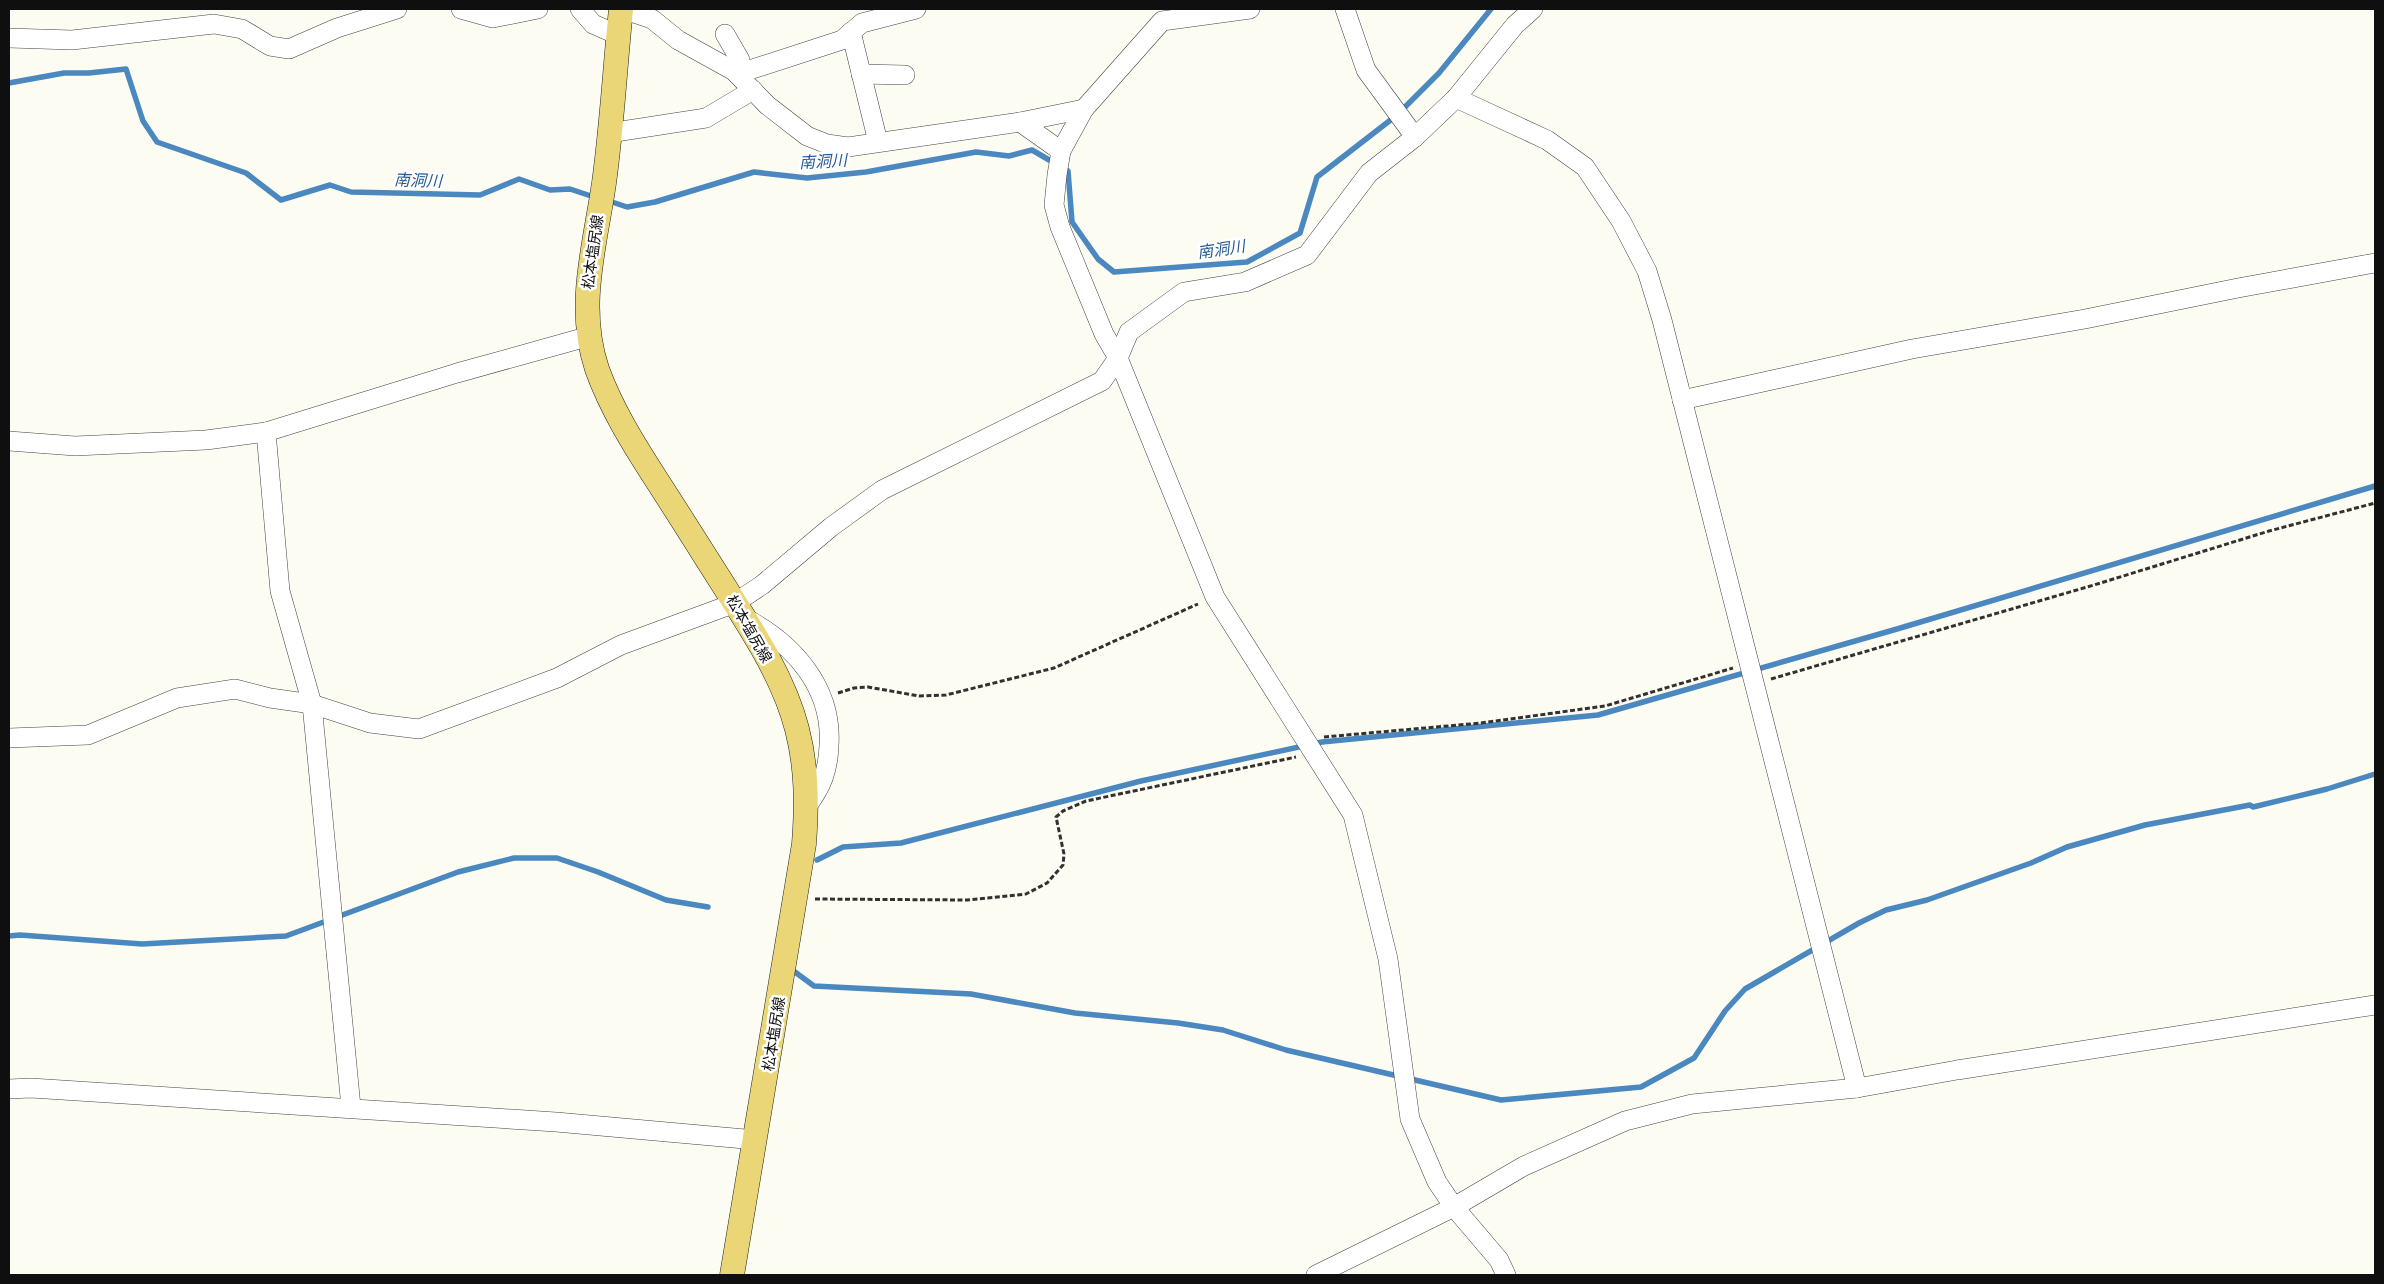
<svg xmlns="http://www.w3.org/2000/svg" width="2384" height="1284" viewBox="0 0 2384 1284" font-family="'Roboto Serif','Noto Sans JP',serif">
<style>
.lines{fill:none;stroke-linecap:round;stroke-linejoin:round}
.stream{stroke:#4a88bf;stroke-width:5.5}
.minor-casing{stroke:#424242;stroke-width:20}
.major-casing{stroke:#202020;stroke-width:25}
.path{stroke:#313131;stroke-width:3;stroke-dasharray:5 2.5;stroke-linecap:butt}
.minor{stroke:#fff;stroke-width:19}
.major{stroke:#ead676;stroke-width:24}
.labels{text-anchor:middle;stroke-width:5;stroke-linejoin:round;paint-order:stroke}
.street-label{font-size:15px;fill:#0f0f0f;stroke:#fff}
.water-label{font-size:16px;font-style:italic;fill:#255b93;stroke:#fff}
</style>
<rect width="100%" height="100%" fill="#fdfcf2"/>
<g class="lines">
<!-- stream -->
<g class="stream">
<polyline points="9,83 64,73 89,73 126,69 143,121 157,142 246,173 281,200 330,185 351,192 480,195 519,179 550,190 570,189 597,198"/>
<polyline points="606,200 627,207 655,202 754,172 807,178 866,172 976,152 1009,156 1032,150 1068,171 1072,222 1098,259 1114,272 1247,262 1300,233 1317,177 1397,115 1439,73 1491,9"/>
<polyline points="817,860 843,847 901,843 1141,781 1322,742 1598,715 1897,629 2375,486"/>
<polyline points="9,936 20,935 142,944 286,936 458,872 514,858 557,858 598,872 666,900 708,907"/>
<polyline points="795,972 814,986 971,994 1075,1013 1178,1023 1223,1030 1286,1050 1501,1100 1641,1087 1694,1058 1725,1011 1745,989 1859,923 1886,910 1927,900 2031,863 2067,847 2145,825 2250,805 2253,807 2327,789 2375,774"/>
</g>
<!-- minor casing -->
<g class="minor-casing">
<g id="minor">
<polyline points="461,9 493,18 538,9"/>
<polyline points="580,9 593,24 618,35"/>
<polyline points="622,9 652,19 678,40 734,71 767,105 807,136 827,144 848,147 1020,122 1084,109"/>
<polyline points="1250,9 1162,21 1084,109 1061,151 1057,175 1054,205 1060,227 1104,334 1118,358 1215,597 1353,815 1388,959 1410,1119 1437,1182 1454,1207 1499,1260 1506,1275"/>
<polyline points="1345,9 1366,70 1415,137"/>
<polyline points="851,32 878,142"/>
<polyline points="725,34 740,60 737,74 842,40 862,23 916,9"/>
<polyline points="9,38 72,40 214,24 242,29 270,46 289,49 337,28 397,9"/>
<polyline points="861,74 905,75"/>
<polyline points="1456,98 1547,140 1585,167 1621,221 1647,271 1662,320 1857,1088"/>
<polyline points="1020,122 1061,151"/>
<polyline points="609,133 706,118 753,90"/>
<polyline points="1682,400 1912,349 2085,319 2238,288 2375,263"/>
<polyline points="266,432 280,591 312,704 351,1107"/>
<polyline points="9,441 75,446 206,440 266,432 457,373 590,336"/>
<path d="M745,618c49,26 88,70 84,128 -1,24 -7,41 -22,60"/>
<polyline points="9,738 88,735 177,698 235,689 270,698 312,704 370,723 419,729 557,678 621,645 735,603 762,585 831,527 882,490 1102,381 1118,358 1129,332 1184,292 1245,282 1307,255 1369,173 1415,137 1456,98 1515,25 1533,9"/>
<polyline points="9,1089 31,1088 556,1122 756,1140"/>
<polyline points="1316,1275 1454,1207 1524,1166 1625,1121 1692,1104 1857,1088 1957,1070 2375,1005"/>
</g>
</g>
<!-- major casing -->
<g class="major-casing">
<path id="major" d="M621,9c-6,58 -9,116 -17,174 -9,63 -28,123 -7,186 14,39 37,76 59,110 24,37 47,74 70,110 28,44 58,90 71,140 10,39 10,76 7,115l-72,431"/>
</g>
<!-- path -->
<g class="path">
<polyline points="1771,679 2094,585 2269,531 2375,503"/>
<polyline points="838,693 854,688 868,687 919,696 946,695 1054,668 1198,604"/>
<polyline points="1324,737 1481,723 1605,706 1733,668"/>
<polyline points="815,899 967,900 1026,894 1047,883 1063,865 1064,854 1056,817 1063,811 1086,801 1296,757"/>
</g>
<!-- minor -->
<use href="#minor" class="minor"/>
<!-- major -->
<use href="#major" class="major"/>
</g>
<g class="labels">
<!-- street labels -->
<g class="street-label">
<text transform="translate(593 252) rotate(-82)" y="5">松本塩尻線</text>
<text transform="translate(749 629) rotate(60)" y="5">松本塩尻線</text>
<text transform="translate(774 1034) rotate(-81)" y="5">松本塩尻線</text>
</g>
<!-- water labels -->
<g class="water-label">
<text transform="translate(823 161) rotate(-3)" y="6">南洞川</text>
<text transform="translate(418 180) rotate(2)" y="6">南洞川</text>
<text transform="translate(1221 249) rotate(-8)" y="6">南洞川</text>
</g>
</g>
<!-- border -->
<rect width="2384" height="1284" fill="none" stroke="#0f0f0f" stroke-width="20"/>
</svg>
